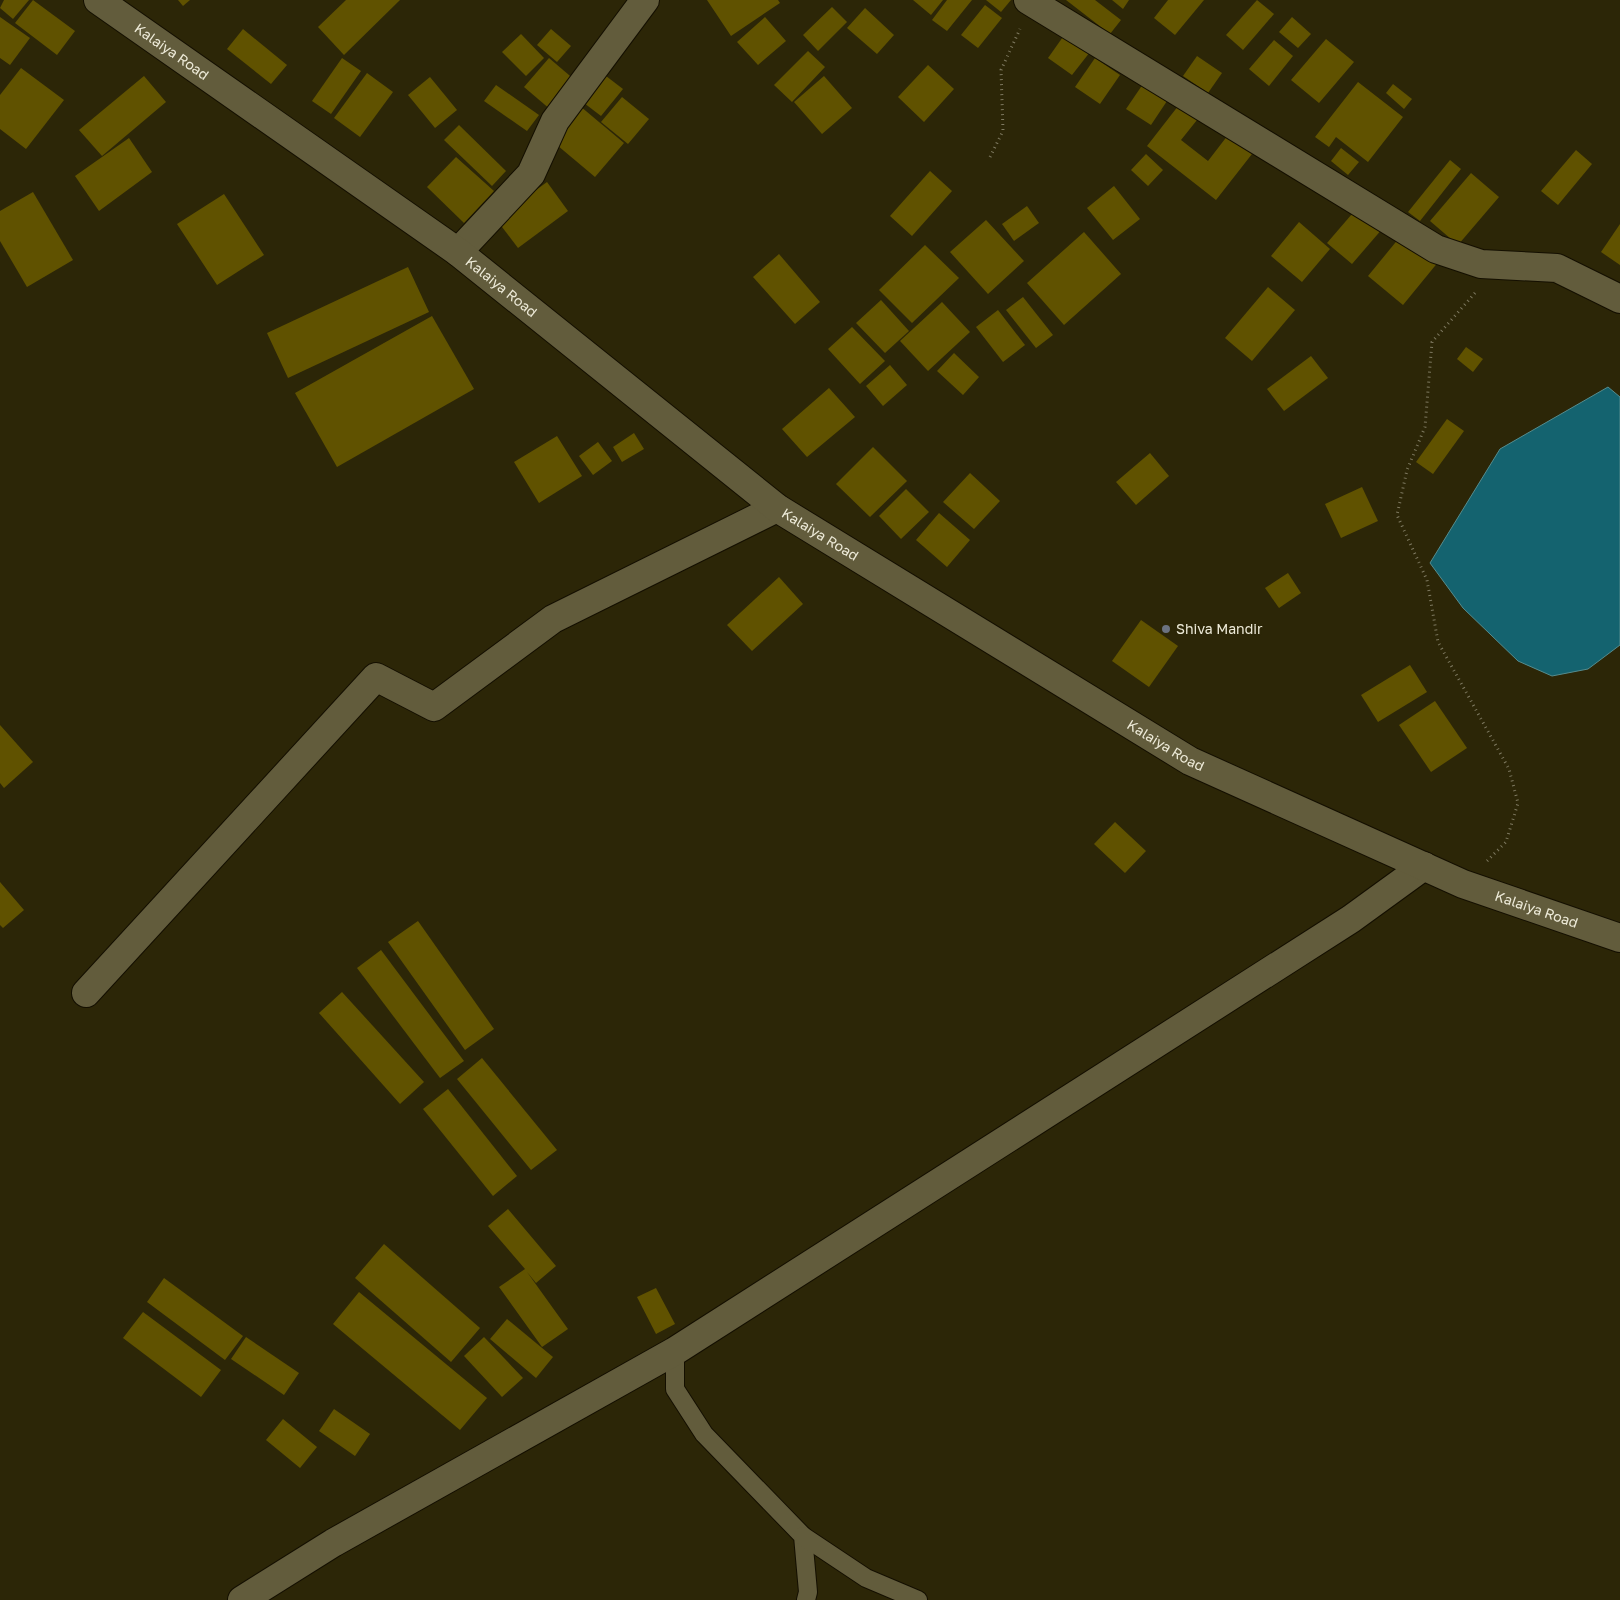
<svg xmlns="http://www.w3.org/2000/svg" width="1620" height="1600" viewBox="0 0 1620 1600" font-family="'Golos Text',sans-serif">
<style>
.water{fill:#14636f;stroke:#558c8e}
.building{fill:#605200}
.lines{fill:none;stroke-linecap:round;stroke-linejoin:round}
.service-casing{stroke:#140f00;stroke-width:20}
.minor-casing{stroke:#140f00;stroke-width:30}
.tertiary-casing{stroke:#140f00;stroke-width:30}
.secondary-casing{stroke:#140f00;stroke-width:30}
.path{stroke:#7e7960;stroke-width:3;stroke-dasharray:1 4;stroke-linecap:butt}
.service{stroke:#625c3c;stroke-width:18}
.minor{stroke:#625c3c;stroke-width:28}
.tertiary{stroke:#625c3c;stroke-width:28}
.secondary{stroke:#625c3c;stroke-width:28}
.worship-dot{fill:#6b7280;stroke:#2c2607;stroke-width:2}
.labels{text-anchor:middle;stroke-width:4;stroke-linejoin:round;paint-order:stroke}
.street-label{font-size:14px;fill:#edead8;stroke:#2c2607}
.poi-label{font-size:14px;fill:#edead8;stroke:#2c2607;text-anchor:start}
</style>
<rect width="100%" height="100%" fill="#2c2607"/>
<!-- water -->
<polygon class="water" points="1608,387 1620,397 1620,645 1588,669 1552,676 1518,661 1463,608 1430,563 1500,449"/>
<!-- building -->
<g class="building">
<polygon points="4,0 29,0 13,19 0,8"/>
<polygon points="33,0 75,31 57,55 15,23"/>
<polygon points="178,0 190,0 183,6"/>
<polygon points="346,0 400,0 344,55 318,27"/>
<polygon points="707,0 778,0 780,3 731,36"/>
<polygon points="913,0 943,0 931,15"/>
<polygon points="947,0 972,0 947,31 932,20"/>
<polygon points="986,0 1011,0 1001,12"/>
<polygon points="1066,0 1095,0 1121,20 1110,34"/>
<polygon points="1112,0 1129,0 1123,9"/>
<polygon points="1168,0 1204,0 1175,35 1154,18"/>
<polygon points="1257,0 1274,14 1243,50 1226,35"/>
<polygon points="985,5 1002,18 978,48 961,35"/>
<polygon points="832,7 847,22 818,51 803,35"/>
<polygon points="865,8 894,35 877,54 847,28"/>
<polygon points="0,17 30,38 10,65 0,58"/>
<polygon points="765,17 786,41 758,65 737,42"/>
<polygon points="1292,17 1311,34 1298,48 1279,32"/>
<polygon points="243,29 287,65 271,84 227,49"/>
<polygon points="551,29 571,46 557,62 537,45"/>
<polygon points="521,34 544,58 526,76 502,52"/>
<polygon points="1065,34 1090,52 1072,75 1048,58"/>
<polygon points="1326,39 1354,62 1319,103 1291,80"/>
<polygon points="1274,40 1293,56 1269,86 1249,69"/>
<polygon points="808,51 825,67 792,102 774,85"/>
<polygon points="1197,56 1222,73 1208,93 1183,76"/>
<polygon points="342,58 361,71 331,114 312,101"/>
<polygon points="549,58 576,81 551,110 524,87"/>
<polygon points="1095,58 1120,75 1100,104 1075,87"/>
<polygon points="928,65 954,89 924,122 898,97"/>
<polygon points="21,68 64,100 26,149 0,129 0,95"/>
<polygon points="367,73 393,92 360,137 334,118"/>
<polygon points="144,76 166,102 102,156 79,130"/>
<polygon points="606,76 623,89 601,116 584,103"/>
<polygon points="824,76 852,108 822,134 794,102"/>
<polygon points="430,77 457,110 435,128 408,95"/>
<polygon points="1358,82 1403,117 1368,162 1336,137 1329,147 1315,137"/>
<polygon points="1143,84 1167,101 1151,125 1126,109"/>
<polygon points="1393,84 1412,99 1404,109 1386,93"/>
<polygon points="496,85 539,115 527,131 484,101"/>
<polygon points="622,97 649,119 628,144 601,122"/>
<polygon points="1182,101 1201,115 1181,140 1208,161 1228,135 1252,154 1216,200 1147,146"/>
<polygon points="580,106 624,143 595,177 551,140"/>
<polygon points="459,125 506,171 492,186 444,140"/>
<polygon points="129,138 152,172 99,211 75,176"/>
<polygon points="1341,148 1359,162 1348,175 1331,161"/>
<polygon points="1576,150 1592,164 1558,205 1541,191"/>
<polygon points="1146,154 1163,170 1148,186 1131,170"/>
<polygon points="456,157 494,191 464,223 427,187"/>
<polygon points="1450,160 1461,169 1420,221 1408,212"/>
<polygon points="930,171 952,191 912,236 890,216"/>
<polygon points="1471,173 1499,197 1458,245 1430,221"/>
<polygon points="547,182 568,211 518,248 496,219"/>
<polygon points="1114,186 1140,219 1113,240 1087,208"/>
<polygon points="33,192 73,260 27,287 0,241 0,211"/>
<polygon points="224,194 264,255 217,285 177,224"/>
<polygon points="1027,206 1039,223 1014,241 1002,224"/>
<polygon points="1358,207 1383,228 1352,264 1327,243"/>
<polygon points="986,220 1024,261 988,294 950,252"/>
<polygon points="1299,222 1330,249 1302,282 1271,256"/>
<polygon points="1620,224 1620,265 1601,252"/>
<polygon points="1084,232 1121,274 1064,325 1027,283"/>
<polygon points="1404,232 1439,261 1403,305 1368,276"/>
<polygon points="925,245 959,278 912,323 879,290"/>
<polygon points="779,254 820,302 795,324 753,277"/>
<polygon points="408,267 429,312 288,378 267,333"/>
<polygon points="1268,287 1295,310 1252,361 1225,338"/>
<polygon points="1023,297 1053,335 1036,348 1006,310"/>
<polygon points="881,300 909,331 885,353 856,323"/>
<polygon points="942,302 970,332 928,371 900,341"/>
<polygon points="998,310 1025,345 1003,362 976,327"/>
<polygon points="432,316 474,389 337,467 295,393"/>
<polygon points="852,327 885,361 860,384 828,349"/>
<polygon points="1466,347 1483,359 1473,372 1457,359"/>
<polygon points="954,353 979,377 963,395 937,371"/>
<polygon points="1311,356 1328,378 1284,411 1267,389"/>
<polygon points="890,365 907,385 883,406 866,386"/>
<polygon points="829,388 855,417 807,457 782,429"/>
<polygon points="1447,419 1464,431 1433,474 1416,462"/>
<polygon points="634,433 644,449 622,462 613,447"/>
<polygon points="557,436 582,476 539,503 514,462"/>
<polygon points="598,442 612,461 593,475 579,456"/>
<polygon points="873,447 907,481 870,517 836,484"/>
<polygon points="1150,453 1169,476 1136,505 1116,482"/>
<polygon points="970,473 1000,501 974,529 943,502"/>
<polygon points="1362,487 1378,521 1341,538 1325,504"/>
<polygon points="906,489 929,512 901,539 879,516"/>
<polygon points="939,513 970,540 947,567 916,540"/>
<polygon points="1288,573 1301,593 1279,608 1265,588"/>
<polygon points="779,577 803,604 752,651 727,625"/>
<polygon points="1141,620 1178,646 1149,687 1112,661"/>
<polygon points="1410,665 1427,692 1378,722 1361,695"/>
<polygon points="1435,701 1467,748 1431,772 1399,725"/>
<polygon points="0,725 33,762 4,788 0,783"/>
<polygon points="1115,822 1146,851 1125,873 1094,844"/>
<polygon points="0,882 24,910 3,928 0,925"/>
<polygon points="418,921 494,1029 465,1050 388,942"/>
<polygon points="381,950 464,1061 440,1078 357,968"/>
<polygon points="342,992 424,1082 400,1104 319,1013"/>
<polygon points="482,1058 557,1150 531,1170 457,1079"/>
<polygon points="448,1089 517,1176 493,1196 423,1109"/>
<polygon points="508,1209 556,1266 536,1283 527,1272 568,1329 542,1347 499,1287 525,1269 488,1226"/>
<polygon points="384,1244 480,1328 451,1362 355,1278"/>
<polygon points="164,1278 243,1336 225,1360 147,1302"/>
<polygon points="656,1288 675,1324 656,1334 637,1297"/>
<polygon points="359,1292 487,1398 460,1430 333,1324"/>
<polygon points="143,1312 221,1370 201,1397 123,1338"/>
<polygon points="507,1319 553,1357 536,1378 490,1339"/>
<polygon points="246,1337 299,1373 284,1395 231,1359"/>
<polygon points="484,1337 523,1378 502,1397 464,1356"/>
<polygon points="334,1409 370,1434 355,1456 319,1431"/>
<polygon points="283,1419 317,1447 300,1468 266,1440"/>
</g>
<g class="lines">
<!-- service casing -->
<g class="service-casing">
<g id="service">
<polyline points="675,1351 675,1389 704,1434 803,1536 808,1592 806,1600"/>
<polyline points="803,1536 866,1578 918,1600"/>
</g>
</g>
<!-- minor casing -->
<g class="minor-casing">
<g id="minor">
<polyline points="1028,0 1436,249 1481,264 1557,268 1620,299"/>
<polyline points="458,252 531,174 555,121 645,0"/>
<polyline points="86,993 376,677 434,707 553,619 777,508"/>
</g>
</g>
<!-- tertiary casing -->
<g class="tertiary-casing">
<polyline id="tertiary" points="242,1600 333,1543 675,1351 1351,919 1424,866"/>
</g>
<!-- secondary casing -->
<g class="secondary-casing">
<g id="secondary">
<path id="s1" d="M98,0l360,252 319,256 413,253 273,123 157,54"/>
</g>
</g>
<!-- path -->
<g class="path">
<polyline points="990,157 1003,131 1001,70 1020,29"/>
<polyline points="1475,293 1432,342 1425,427 1407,470 1397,515 1427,580 1438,642 1509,769 1518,803 1506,842 1487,861"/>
</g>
<!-- service -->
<use href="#service" class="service"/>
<!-- minor -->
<use href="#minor" class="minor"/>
<!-- tertiary -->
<use href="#tertiary" class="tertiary"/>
<!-- secondary -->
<use href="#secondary" class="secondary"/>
</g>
<!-- markers -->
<circle class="worship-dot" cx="1166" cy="629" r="5"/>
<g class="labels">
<!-- street labels -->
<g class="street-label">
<text dy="5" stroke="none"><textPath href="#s1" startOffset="90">Kalaiya Road</textPath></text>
<text dy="5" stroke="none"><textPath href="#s1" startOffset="495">Kalaiya Road</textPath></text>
<text dy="5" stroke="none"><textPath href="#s1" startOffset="899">Kalaiya Road</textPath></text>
<text dy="5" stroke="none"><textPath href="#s1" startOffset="1304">Kalaiya Road</textPath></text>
<text dy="5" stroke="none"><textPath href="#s1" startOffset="1710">Kalaiya Road</textPath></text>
</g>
<!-- poi labels -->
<g class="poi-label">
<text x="1176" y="634">Shiva Mandir</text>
</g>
</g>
</svg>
